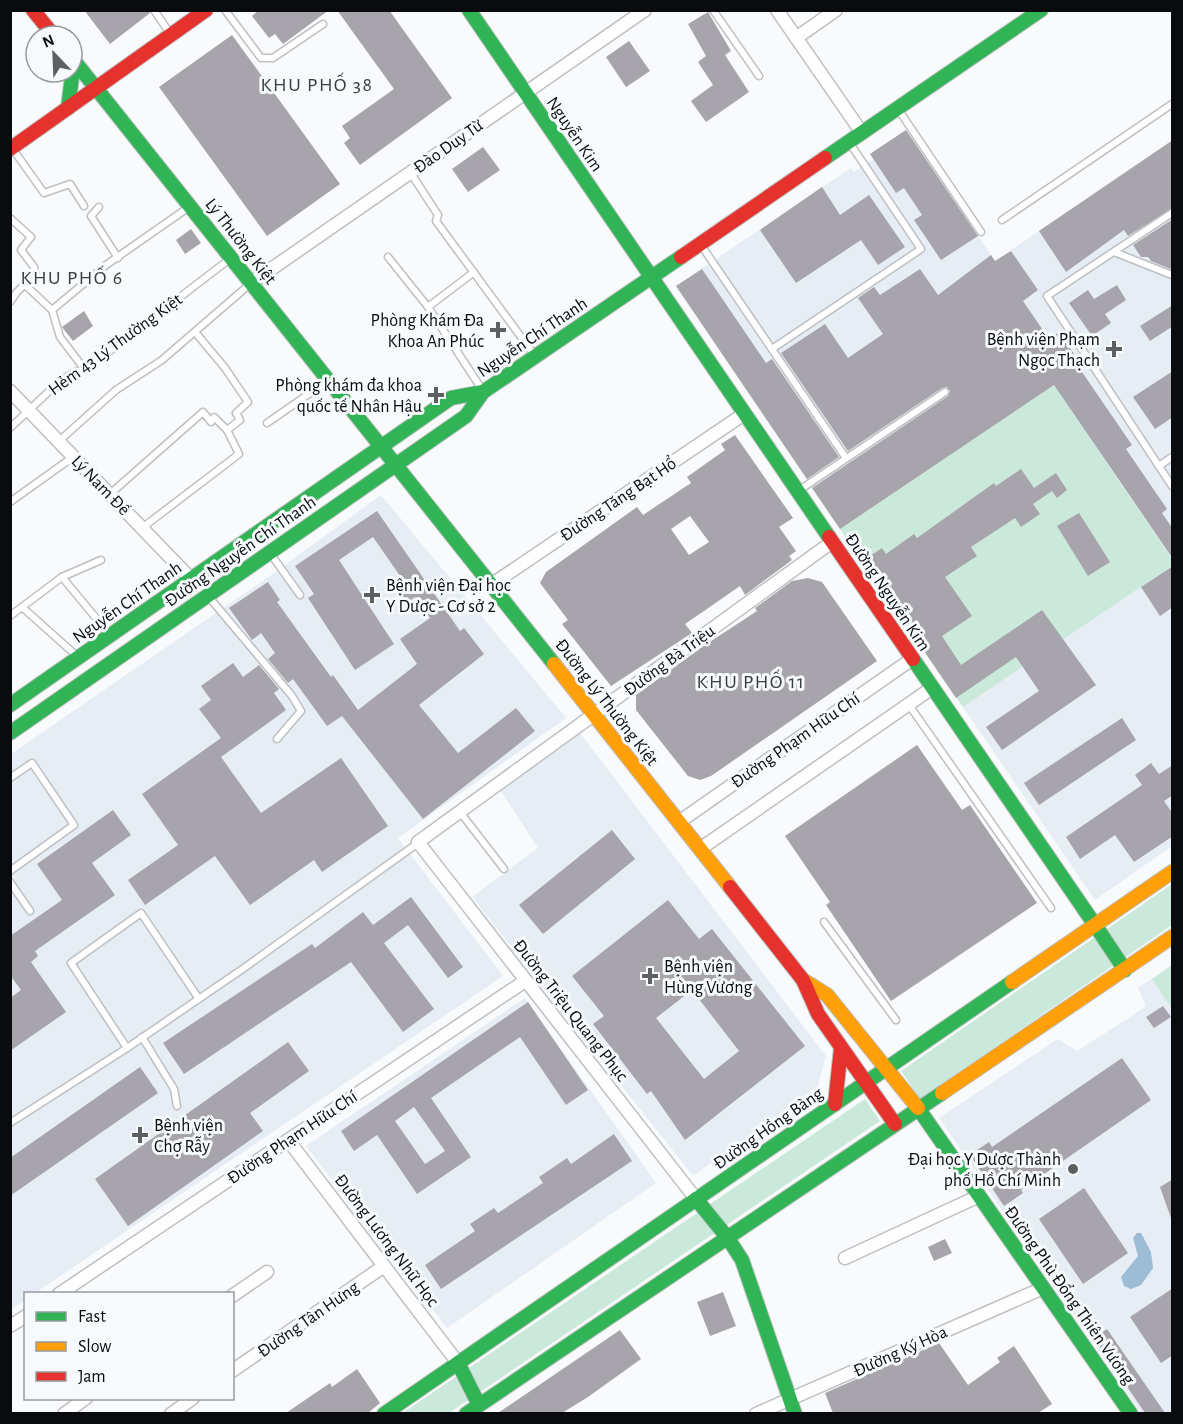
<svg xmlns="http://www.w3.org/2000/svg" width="1183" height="1424" viewBox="0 0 1183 1424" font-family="'Alegreya Sans',sans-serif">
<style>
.built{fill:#e7edf4}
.green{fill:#cae9da}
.water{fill:#9dbcd5}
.building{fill:#a7a4ac;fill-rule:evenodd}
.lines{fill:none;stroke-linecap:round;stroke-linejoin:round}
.lane-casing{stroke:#bdbfc1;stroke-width:9}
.street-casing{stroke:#bdbfc1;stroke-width:15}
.fast-casing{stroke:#bdbfc1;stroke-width:16}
.slow-casing{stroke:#bdbfc1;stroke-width:16}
.jam-casing{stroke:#bdbfc1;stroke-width:16}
.lane{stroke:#fefeff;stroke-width:6}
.street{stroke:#fefeff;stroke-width:12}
.fast{stroke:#30b455;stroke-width:14}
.slow{stroke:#ff9f0a;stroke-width:14}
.jam{stroke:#e5322d;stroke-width:14}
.poi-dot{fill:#5d5f61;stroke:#f7fafd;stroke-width:2}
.labels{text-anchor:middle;stroke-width:6;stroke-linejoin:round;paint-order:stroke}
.street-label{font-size:18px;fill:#090b0e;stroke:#f7fafd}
.poi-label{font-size:18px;fill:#090b0e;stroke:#f7fafd;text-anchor:end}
.neighbourhood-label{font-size:20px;letter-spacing:1.5px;fill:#383e44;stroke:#f7fafd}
</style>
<rect width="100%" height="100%" fill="#f8fafc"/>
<!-- built -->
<g class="built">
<polygon points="906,130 995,261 1172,140 1172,559 1107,462 840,529 676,286 851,168 854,172 873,160 870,154"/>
<polygon points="381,495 566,718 398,838 503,976 35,1293 26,1294 25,1300 11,1310 11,754 267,578"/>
<polygon points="1172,566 1172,846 1095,900 963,707"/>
<polygon points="580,733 826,1056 818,1086 693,1176 472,897 538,848 501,791"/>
<polygon points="1172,965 1172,1413 1141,1413 939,1118 1058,1039 1077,1051 1135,1014 1146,1006 1138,988"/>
<polygon points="525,998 656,1183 447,1328 306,1146"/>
</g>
<!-- green -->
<g class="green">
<polygon points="1054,385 1172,559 1172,566 963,707 840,529"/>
<polygon points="1172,884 1172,925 920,1099 901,1071"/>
<polygon points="1172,965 1172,1009 1152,979"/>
<polygon points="865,1099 880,1121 449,1413 401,1414"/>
</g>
<!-- water -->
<polygon class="water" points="1137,1233 1141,1233 1151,1252 1153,1268 1141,1285 1131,1289 1124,1286 1121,1277 1138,1256 1133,1238"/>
<!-- building -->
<g class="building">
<polygon points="84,10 149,10 150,13 110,44"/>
<polygon points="259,10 329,10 283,44 275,34 269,38 252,16"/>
<polygon points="337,10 389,10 452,98 360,165 344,143 350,138 342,126 394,89"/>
<polygon points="708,12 731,51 725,55 749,92 706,122 691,101 713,85 698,62 706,56 688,24"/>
<polygon points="232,35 340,184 267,236 159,87"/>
<polygon points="629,41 650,71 626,87 606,57"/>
<polygon points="906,130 978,236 941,260 914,220 922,215 904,188 896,193 870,154"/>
<polygon points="1173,140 1173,208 1128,236 1124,230 1066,272 1039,231"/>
<polygon points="483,147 500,170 468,192 452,169"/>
<polygon points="822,187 840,215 869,195 905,247 878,265 861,240 796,283 760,230"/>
<polygon points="1173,219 1173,270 1151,261 1148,257 1141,257 1133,245"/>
<polygon points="191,229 201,243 185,254 176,240"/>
<polygon points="1011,251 1038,290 1023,301 1049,339 1059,332 1074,354 1071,356 1132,445 1126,449 1167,509 1162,513 1173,529 1173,559 1054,385 840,529 812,488 948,396 950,391 947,387 942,388 848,451 781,353 825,324 848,358 883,334 858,298 874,287 880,295 920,269 938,295 991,255 995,261"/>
<polygon points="702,269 766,363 772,359 839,457 807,479 676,286"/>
<polygon points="1117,285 1126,300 1105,314 1111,323 1092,336 1069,303 1088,290 1094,299"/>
<polygon points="1173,305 1173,326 1150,341 1140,326"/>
<polygon points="84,311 93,326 73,341 62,327"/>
<polygon points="1173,371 1173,417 1155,429 1133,397"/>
<path d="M735,435l58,83 -14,9 17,24 -7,5 3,4 -47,35 -5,-9 -36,25 -19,13 7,9 -81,53 -49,-62 6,-4 -28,-37 6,-11 91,-65 6,8 48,-32 -4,-6 38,-27 -4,-6zM690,516l19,26 -20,13 -18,-26z"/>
<polygon points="1021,469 1034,488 1056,473 1067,490 1057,498 1052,491 1033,504 1040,514 1021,527 1015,518 971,547 977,556 945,577 972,616 942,636 961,665 1042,610 1096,685 1002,750 986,727 1039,691 1016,657 956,698 909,629 914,626 867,558 882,548 886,554 914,534 917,538 994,483 996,486"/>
<polygon points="377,511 460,631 464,628 484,654 419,705 458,753 516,708 535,731 423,819 342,716 327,726 293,679 288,683 268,659 275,653 261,633 252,640 229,608 268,582 280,600 277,602 331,677 333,675 358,710 417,664 400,639 430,618 415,597 405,604 396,590 405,583 373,537 339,560 394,644 355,670 308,598 314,594 295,566"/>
<polygon points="1079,513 1110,562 1088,576 1057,526"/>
<polygon points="1173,566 1173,607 1160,616 1141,587"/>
<polygon points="808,578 822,582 877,661 711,776 700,780 688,776 636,710 636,695 702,647 757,611 755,608 792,581"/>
<polygon points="233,663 243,677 259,665 279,689 274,693 286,710 221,757 261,813 341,758 388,826 322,872 314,860 250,905 215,856 145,905 128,880 178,845 142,794 221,738 199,709 211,700 201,686"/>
<polygon points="1122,718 1136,740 1039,805 1024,783"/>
<polygon points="917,745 962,810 970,805 1037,903 891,1001 826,905 830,902 785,836"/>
<polygon points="1151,763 1159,774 1173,765 1173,795 1164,801 1173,814 1173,836 1134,862 1115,835 1080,859 1066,837 1142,785 1135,775"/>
<polygon points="113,810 131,835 92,863 115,895 35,951 38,956 31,962 66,1012 10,1051 10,998 21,990 10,975 10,936 62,900 37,864"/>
<polygon points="612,830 635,859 543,934 519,905"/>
<polygon points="411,897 463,967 448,978 408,925 384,943 434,1009 403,1032 351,962 184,1074 163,1043 312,944 315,948 363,912 373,925"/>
<path d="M668,900l31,39 13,-10 93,117 -120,94 -34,-49 -4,3 -54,-70 11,-8 -32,-40zM692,990l47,61 -35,28 -48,-61z"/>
<path d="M528,1002l60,88 -22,15 -46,-68 -89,61 40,59 -54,37 -40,-59 -23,16 -13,-20zM414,1107l31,44 -20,13 -30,-43z"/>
<polygon points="1163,1006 1171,1017 1154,1028 1146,1017"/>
<polygon points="288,1042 309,1071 250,1113 263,1131 128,1226 95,1179"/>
<polygon points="1122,1058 1151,1100 1021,1190 1023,1193 1004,1206 970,1155 989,1142 992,1147"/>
<polygon points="140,1067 158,1093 10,1196 10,1158"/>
<polygon points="614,1134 632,1161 441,1289 425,1265 475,1231 470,1224 494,1208 498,1213 543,1183 539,1177 567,1158 571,1164"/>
<polygon points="1173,1179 1173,1218 1171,1218 1160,1187"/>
<polygon points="1084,1188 1128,1253 1083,1284 1039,1219"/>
<polygon points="945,1239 952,1253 934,1261 928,1247"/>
<polygon points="1173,1288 1173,1355 1161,1363 1130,1317"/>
<polygon points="723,1292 736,1326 710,1336 697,1302"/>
<polygon points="1107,1329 1165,1413 1145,1413 1094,1338"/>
<polygon points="620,1330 641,1359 588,1397 562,1413 498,1413"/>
<polygon points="939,1343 968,1385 1000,1362 997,1358 1014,1346 1052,1404 1038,1413 833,1413 825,1393"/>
<polygon points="357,1369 380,1403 368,1413 286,1413 330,1383 332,1387"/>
</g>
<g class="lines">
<!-- lane casing -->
<g class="lane-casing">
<g id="lane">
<polyline points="154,10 171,35"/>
<polyline points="225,10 261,58 273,58 323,24"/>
<polyline points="713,10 759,76"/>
<polyline points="898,109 981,232"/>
<polyline points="12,148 44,193 70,184 84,206"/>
<polyline points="410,172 438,215 436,221 535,356"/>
<polyline points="99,207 91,216 118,258"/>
<polyline points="1172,213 1047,296 1172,486"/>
<polyline points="10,218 31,237 21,250 34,267 35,274 17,292 10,302"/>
<polyline points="1002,220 1172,104"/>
<polyline points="701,245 846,458"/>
<polyline points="1114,252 1172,275"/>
<polyline points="388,257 428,307 483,391"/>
<polyline points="24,284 52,310 106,265 189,207"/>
<polyline points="428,307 474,272"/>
<polyline points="52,310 60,337 85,370"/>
<polyline points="772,349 921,249 849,142"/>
<polyline points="267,423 329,380"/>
<polyline points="10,428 60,381 77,371 85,370 231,258"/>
<polyline points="59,441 116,390 162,360 250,284"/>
<polyline points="1159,466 1172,457"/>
<polyline points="798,491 945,392"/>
<polyline points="110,494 203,412 211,422 214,417 227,430 240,420 236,413 248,402 225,368 195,332"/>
<polyline points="10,502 73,457"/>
<polyline points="142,528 239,454 227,430"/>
<polyline points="270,553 300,595"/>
<polyline points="62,577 110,635"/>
<polyline points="208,596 292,696 301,711 277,739"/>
<polyline points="22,607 62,577 101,560"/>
<polyline points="10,616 22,607 78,657"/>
<polyline points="909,705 1051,908"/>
<polyline points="10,778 32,763 74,825 10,871"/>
<polyline points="460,812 504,869"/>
<polyline points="10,882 30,911"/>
<polyline points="824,922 896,1020"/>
<polyline points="199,999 141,913 71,963 127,1048 244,968 418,843"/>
<polyline points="142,1037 174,1089 177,1106"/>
<polyline points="10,1123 127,1048"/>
</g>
</g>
<!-- street casing -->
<g class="street-casing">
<g id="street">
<polyline points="777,10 862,133"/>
<polyline points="796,38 836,10"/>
<polyline points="251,283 645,10"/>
<polyline points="10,391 191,579"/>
<polyline points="491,585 744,414"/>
<polyline points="679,822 912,659"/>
<polyline points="700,849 932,688"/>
<polyline points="288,1140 458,1363"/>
<polyline points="696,1199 418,842 832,542"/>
<polyline points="845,1258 979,1196"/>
<polyline points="59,1294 525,981"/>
<polyline points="232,1296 267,1272"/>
<polyline points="10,1326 26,1316"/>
<polyline points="232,1371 384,1266"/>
<polyline points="64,1414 86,1398"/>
<polyline points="171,1414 193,1398"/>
<polyline points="756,1414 1043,1288"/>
</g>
</g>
<!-- fast casing -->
<g class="fast-casing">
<g id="fast">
<polyline points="469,10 829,537"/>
<polyline points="72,58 554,664"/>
<polyline points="68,108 74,61"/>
<polyline points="825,158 1041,10"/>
<polyline points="913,659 1095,925"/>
<polyline points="10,705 451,398 483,392 681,257"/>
<polyline points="10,733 466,416 483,392"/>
<polyline points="1095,925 1125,970"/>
<polyline points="918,1108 1131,1414"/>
<polyline points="696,1199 727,1237"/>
<polyline points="727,1237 742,1260 795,1414"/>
<polyline points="458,1363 479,1405"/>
<polyline points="384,1414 1012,982"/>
<polyline points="466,1414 942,1093"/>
</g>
</g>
<!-- slow casing -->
<g class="slow-casing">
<g id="slow">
<polyline points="554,664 730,887"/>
<polyline points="803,980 827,995 918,1108"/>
<polyline points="1012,982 1172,872"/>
<polyline points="942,1093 1172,937"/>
</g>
</g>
<!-- jam casing -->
<g class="jam-casing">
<g id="jam">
<polyline points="33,10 54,36"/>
<polyline points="10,149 206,10"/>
<polyline points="681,257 825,158"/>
<polyline points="829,537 913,659"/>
<polyline points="730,887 803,980 818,1014 895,1124"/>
<polyline points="835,1104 841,1048"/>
</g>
</g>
<!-- lane -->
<use href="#lane" class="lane"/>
<!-- street -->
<use href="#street" class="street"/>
<!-- fast -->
<use href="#fast" class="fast"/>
<!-- slow -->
<use href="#slow" class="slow"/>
<!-- jam -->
<use href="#jam" class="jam"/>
</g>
<!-- markers -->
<g class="poi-dot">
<path d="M495 321h6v6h6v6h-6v6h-6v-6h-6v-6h6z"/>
<path d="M1111 340h6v6h6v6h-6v6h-6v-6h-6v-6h6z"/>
<path d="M433 386h6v6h6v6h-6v6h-6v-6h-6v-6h6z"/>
<path d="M369 586h6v6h6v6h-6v6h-6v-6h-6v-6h6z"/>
<path d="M647 967h6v6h6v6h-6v6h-6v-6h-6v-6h6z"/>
<path d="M137 1126h6v6h6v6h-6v6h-6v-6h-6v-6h6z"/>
<circle cx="1073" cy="1169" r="6"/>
</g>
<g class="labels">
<!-- street labels -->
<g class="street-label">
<text transform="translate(575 134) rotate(56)" y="6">Nguyễn Kim</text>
<text transform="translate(448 146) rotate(-35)" y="6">Đào Duy Từ</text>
<text transform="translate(241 241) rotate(52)" y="6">Lý Thường Kiệt</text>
<text transform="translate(532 337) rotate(-34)" y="6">Nguyễn Chí Thanh</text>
<text transform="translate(115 344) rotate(-36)" y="6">Hẻm 43 Lý Thường Kiệt</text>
<text transform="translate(101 485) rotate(46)" y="6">Lý Nam Đế</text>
<text transform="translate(618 499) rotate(-34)" y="6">Đường Tăng Bạt Hổ</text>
<text transform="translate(240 551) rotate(-35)" y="6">Đường Nguyễn Chí Thanh</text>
<text transform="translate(888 592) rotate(56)" y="6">Đường Nguyễn Kim</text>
<text transform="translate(127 602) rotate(-35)" y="6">Nguyễn Chí Thanh</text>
<text transform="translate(669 660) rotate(-36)" y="6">Đường Bà Triệu</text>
<text transform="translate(607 702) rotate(52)" y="6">Đường Lý Thường Kiệt</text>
<text transform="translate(795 740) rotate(-35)" y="6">Đường Phạm Hữu Chí</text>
<text transform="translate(571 1010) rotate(52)" y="6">Đường Triệu Quang Phục</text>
<text transform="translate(768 1128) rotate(-35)" y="6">Đường Hồng Bàng</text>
<text transform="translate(292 1137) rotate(-34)" y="6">Đường Phạm Hữu Chí</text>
<text transform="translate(387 1240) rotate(53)" y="6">Đường Lương Nhữ Học</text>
<text transform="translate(1070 1295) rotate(55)" y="6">Đường Phù Đổng Thiên Vương</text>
<text transform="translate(308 1319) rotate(-35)" y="6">Đường Tân Hưng</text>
<text transform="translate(900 1351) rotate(-24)" y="6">Đường Ký Hòa</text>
</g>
<!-- poi labels -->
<g class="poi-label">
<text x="484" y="326">Phòng Khám Đa<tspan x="484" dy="21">Khoa An Phúc</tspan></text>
<text x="1100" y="345">Bệnh viện Phạm<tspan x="1100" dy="21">Ngọc Thạch</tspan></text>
<text x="422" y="391">Phòng khám đa khoa<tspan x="422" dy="21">quốc tế Nhân Hậu</tspan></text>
<text x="386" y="591" text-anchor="start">Bệnh viện Đại học<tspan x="386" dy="21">Y Dược - Cơ sở 2</tspan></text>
<text x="664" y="972" text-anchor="start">Bệnh viện<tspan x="664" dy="21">Hùng Vương</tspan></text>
<text x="154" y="1131" text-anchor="start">Bệnh viện<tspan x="154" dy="21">Chợ Rẫy</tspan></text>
<text x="1061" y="1165">Đại học Y Dược Thành<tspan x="1061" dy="21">phố Hồ Chí Minh</tspan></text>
</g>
<!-- neighbourhood labels -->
<g class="neighbourhood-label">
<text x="317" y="91">KHU PHỐ 38</text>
<text x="72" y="284">KHU PHỐ 6</text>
<text x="751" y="688">KHU PHỐ 11</text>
</g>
</g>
<!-- border -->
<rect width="1183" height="1424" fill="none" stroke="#090b0e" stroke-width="24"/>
<!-- legend -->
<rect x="24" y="1292" width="210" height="108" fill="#f7fafd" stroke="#989a9d" stroke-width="1.5"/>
<rect x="36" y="1312" width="30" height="9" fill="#30b455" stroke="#989a9d" stroke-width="1.5"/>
<text x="78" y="1322" font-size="18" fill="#090b0e">Fast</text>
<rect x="36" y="1342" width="30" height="9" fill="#ff9f0a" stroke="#989a9d" stroke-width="1.5"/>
<text x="78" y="1352" font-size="18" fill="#090b0e">Slow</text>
<rect x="36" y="1372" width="30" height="9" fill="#e5322d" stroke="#989a9d" stroke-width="1.5"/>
<text x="78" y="1382" font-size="18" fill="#090b0e">Jam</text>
<!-- north arrow -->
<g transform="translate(54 54) rotate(337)"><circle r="28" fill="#f7fafd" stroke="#989a9d" stroke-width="1.5"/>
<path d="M0-4.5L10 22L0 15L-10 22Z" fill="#5d5f61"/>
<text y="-9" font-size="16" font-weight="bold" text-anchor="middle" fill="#090b0e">N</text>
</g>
</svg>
